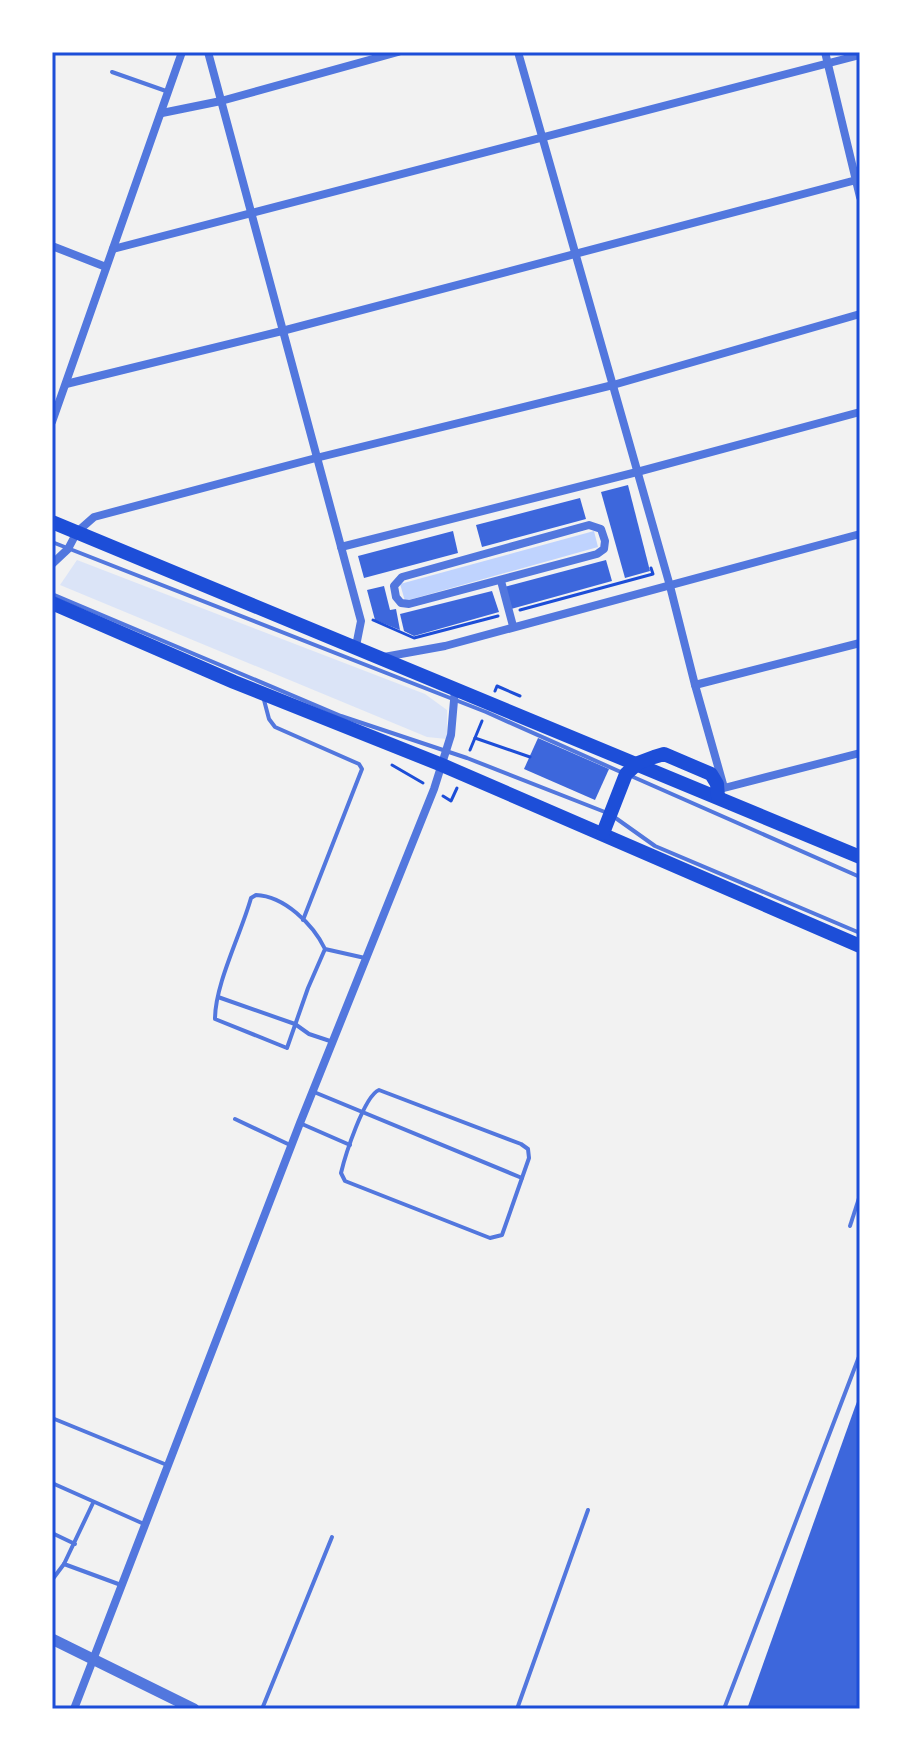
<svg xmlns="http://www.w3.org/2000/svg" width="912" height="1761" viewBox="0 0 912 1761" font-family="'Asap Condensed',sans-serif">
<style>
.green{fill:#dbe4f7}
.water{fill:#bfd3fe}
.building{fill:#3d67dc}
.lines{fill:none;stroke-linecap:round;stroke-linejoin:round}
.path{stroke:#1d4ed8;stroke-width:3}
.service{stroke:#5277de;stroke-width:4}
.minor{stroke:#5277de;stroke-width:8}
.tertiary{stroke:#5277de;stroke-width:11}
.primary{stroke:#1d4ed8;stroke-width:14}
.neatline{fill:none;stroke:#1d4ed8;stroke-width:3}
</style>
<rect width="100%" height="100%" fill="#f2f2f2"/>
<!-- green -->
<polygon class="green" points="77,560 425,694 447,710 447,739 427,737 60,585"/>
<!-- water -->
<polygon class="water" points="594,531 598,547 405,601 400,584"/>
<!-- building -->
<g class="building">
<polygon points="628,485 650,571 625,578 601,492"/>
<polygon points="580,498 586,519 482,547 476,525"/>
<polygon points="453,531 458,553 364,578 358,556"/>
<polygon points="606,560 612,581 511,609 504,587"/>
<polygon points="384,586 390,610 396,609 400,630 375,620 367,590"/>
<polygon points="492,591 499,612 414,636 404,631 400,614"/>
<polygon points="538,738 609,769 595,800 524,769"/>
<polygon points="860,1394 860,1709 747,1709 855,1407"/>
</g>
<g class="lines">
<!-- path -->
<g class="path">
<polyline points="520,610 653,574 651,568"/>
<polyline points="373,620 414,638 498,616"/>
<polyline points="495,691 497,686 520,696"/>
<polyline points="475,738 530,757"/>
<polyline points="470,750 482,721"/>
<polyline points="392,765 423,783"/>
<polyline points="443,796 451,801 457,788"/>
</g>
<!-- service -->
<g class="service">
<polyline points="112,72 166,91"/>
<polyline points="52,542 486,712 623,773"/>
<polyline points="52,594 341,716 467,758 610,814 655,846 860,933"/>
<polyline points="264,700 269,719 275,727 359,764 362,769 303,920"/>
<polyline points="631,776 860,877"/>
<path d="M325,949l-17,39 -21,60 -72,-29c0,-35 26,-85 36,-121l5,-3c28,1 57,29 69,54l40,9"/>
<polyline points="218,997 295,1024 309,1034 330,1041"/>
<path d="M379,1090l142,54 7,5 1,9 -27,77 -12,3 -145,-57 -4,-8c4,-17 23,-77 38,-83z"/>
<polyline points="314,1092 522,1178"/>
<polyline points="235,1119 290,1145"/>
<polyline points="302,1124 350,1145"/>
<polyline points="850,1226 860,1195"/>
<polyline points="52,1418 167,1465"/>
<polyline points="52,1483 144,1524"/>
<polyline points="52,1533 75,1544"/>
<polyline points="64,1564 121,1585"/>
<polyline points="52,1580 64,1564 93,1503"/>
<polyline points="262,1709 332,1537"/>
<polyline points="517,1709 588,1510"/>
<polyline points="724,1709 860,1354"/>
</g>
<!-- minor -->
<g class="minor">
<polyline points="208,52 361,621 356,646"/>
<polyline points="518,52 670,586 695,685 723,784"/>
<polyline points="825,52 860,197"/>
<polyline points="162,113 221,101 398,52"/>
<polyline points="52,246 106,267"/>
<polyline points="113,249 860,55"/>
<polyline points="66,384 282,331 860,179"/>
<polyline points="52,422 182,52"/>
<polygon points="589,525 601,529 605,541 604,549 597,554 409,604 401,603 396,597 394,586 402,577"/>
<polyline points="341,547 637,472 860,412"/>
<polyline points="52,564 68,549 77,532 94,517 316,458 613,385 860,314"/>
<polyline points="501,581 513,626"/>
<polyline points="384,657 445,646 860,534"/>
<polyline points="695,685 860,643"/>
<polyline points="724,788 860,753"/>
<polyline points="74,1709 300,1123 434,789 451,735 455,689"/>
</g>
<!-- tertiary -->
<polyline class="tertiary" points="52,1639 194,1709"/>
<!-- primary -->
<g class="primary">
<polyline points="52,522 860,857"/>
<polyline points="52,603 234,682 442,765 860,946"/>
<polyline points="603,833 626,774 638,763 654,757 664,754 711,774 717,784 718,797"/>
</g>
</g>
<!-- border -->
<rect width="912" height="1761" fill="none" stroke="#ffffff" stroke-width="108"/>
<rect x="54" y="54" width="804" height="1653" class="neatline"/>
</svg>
